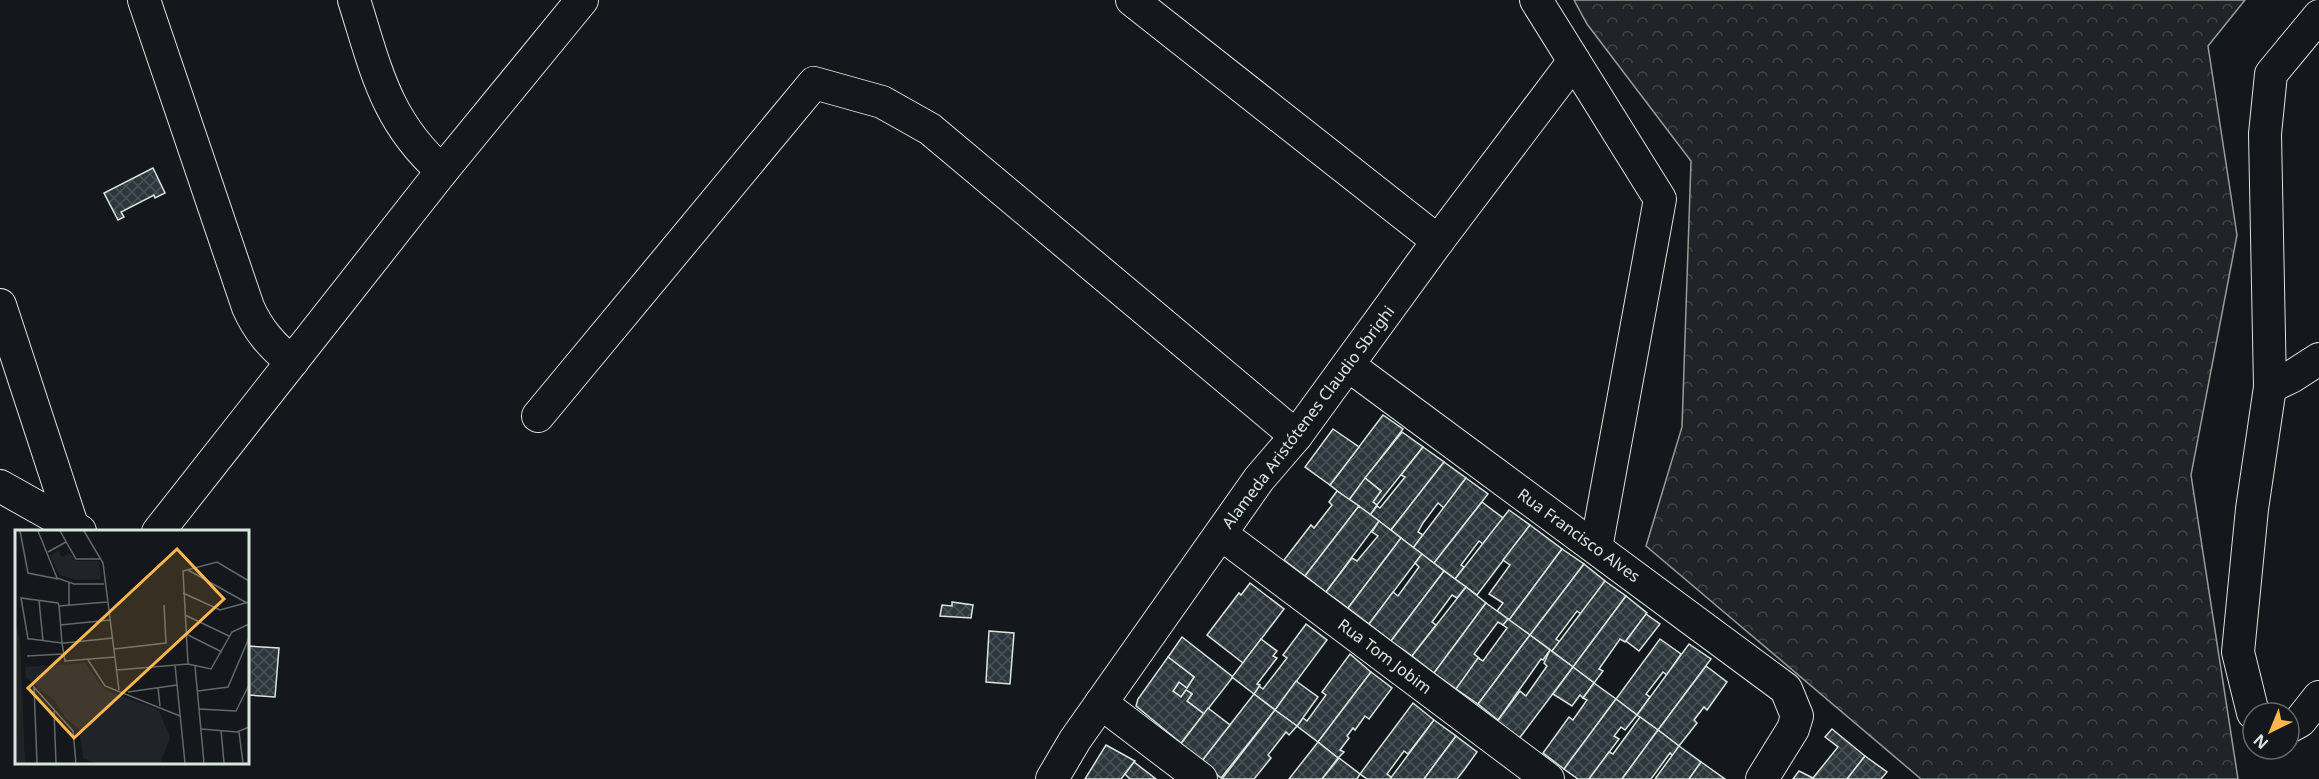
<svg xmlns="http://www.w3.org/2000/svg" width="2319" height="779" viewBox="0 0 2319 779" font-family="'Noto Sans',sans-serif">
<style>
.forest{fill:url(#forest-crowns);stroke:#939e99;stroke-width:1.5}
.building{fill:url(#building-cross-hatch);stroke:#d8e6dc;stroke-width:1.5}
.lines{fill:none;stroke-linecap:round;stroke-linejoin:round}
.street-casing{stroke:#d8e6dc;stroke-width:34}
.street{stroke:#14181c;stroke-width:32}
.labels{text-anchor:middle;stroke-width:4.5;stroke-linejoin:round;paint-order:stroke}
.street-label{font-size:16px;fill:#d8e6dc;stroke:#14181c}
.inset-road{fill:none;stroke:#626a69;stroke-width:1.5}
.view{fill:#ffb74d;fill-opacity:0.15;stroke:#ffb74d;stroke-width:3}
.inset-edge{fill:none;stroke:#d8e6dc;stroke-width:3}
</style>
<defs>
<pattern id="forest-crowns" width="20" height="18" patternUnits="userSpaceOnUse" patternTransform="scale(1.5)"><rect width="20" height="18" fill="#202428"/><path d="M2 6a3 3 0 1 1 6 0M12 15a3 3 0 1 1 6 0" fill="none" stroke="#404447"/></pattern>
<pattern id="building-cross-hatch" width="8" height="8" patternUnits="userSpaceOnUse" patternTransform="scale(1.5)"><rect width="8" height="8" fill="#2c363c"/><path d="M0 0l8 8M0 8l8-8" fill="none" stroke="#4a5358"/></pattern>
</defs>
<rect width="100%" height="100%" fill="#14181c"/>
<!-- forest -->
<polygon class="forest" points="1574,0 2245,0 2208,46 2237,235 2191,475 2238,779 1921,779 1646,546 1682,427 1691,161 1587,24"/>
<!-- building -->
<g class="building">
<polygon points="153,168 165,193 155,198 154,195 121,212 124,217 118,220 104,193"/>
<polygon points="1383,415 1403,429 1349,500 1330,485"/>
<polygon points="1333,429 1359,447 1330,485 1305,467"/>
<polygon points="1402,432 1423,447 1377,505 1373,502 1381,491 1365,478"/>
<polygon points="1423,447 1444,462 1391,530 1370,515 1377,506 1380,508 1405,477 1401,475"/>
<polygon points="1444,462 1466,478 1444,508 1438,503 1423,523 1418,532 1423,535 1413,548 1391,530"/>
<polygon points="1365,478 1381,491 1373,502 1377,505 1370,515 1349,500"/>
<polygon points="1466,478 1488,494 1434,563 1413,548"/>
<polygon points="1337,491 1359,506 1305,576 1284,560 1311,525 1314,528 1332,505 1329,502"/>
<polygon points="1482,502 1503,518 1483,544 1479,541 1461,565 1464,567 1455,579 1434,563"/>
<polygon points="1359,506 1379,521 1326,592 1305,576"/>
<polygon points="1509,510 1530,525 1477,595 1455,579"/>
<polygon points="1379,521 1401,538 1348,608 1326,592 1352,558 1357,561 1378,536 1372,532"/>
<polygon points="1530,525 1562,549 1509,620 1497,611 1503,603 1489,594 1510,565 1503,560"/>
<polygon points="1401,538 1422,554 1369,624 1348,608"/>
<polygon points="1562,549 1584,564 1530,635 1509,620"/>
<polygon points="1422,554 1444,571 1391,641 1369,624 1393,592 1398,596 1419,567 1415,563"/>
<polygon points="1584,564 1605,581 1581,614 1577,611 1556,639 1560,642 1552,651 1530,635"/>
<polygon points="1444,571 1466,587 1457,598 1452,595 1432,622 1436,625 1412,656 1391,641"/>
<polygon points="1605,581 1626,596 1573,667 1552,651"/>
<polygon points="1250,583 1284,609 1243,663 1207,635 1239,593 1241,595"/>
<polygon points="1466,587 1486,603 1434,673 1412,656"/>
<polygon points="1626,596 1647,613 1625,642 1620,639 1599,669 1603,671 1594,683 1573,667"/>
<polygon points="952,602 973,605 971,618 940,616 942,605 952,606"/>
<polygon points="1486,603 1508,619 1503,625 1498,622 1474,654 1479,658 1456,689 1434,673"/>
<polygon points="1646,614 1660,624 1639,651 1626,641"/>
<polygon points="1508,619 1530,635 1478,704 1456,689 1478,658 1483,661 1507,628 1503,625"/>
<polygon points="1306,624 1327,640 1275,710 1254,694 1259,686 1263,689 1287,658 1283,655"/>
<polygon points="989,631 1014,633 1010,684 986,682"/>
<polygon points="1530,635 1550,650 1543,660 1541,659 1498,720 1478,704"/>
<polygon points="1182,637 1233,677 1204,714 1187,701 1192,694 1186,690 1181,697 1173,691 1179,682 1187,688 1194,677 1168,657"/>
<polygon points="1261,639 1277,651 1273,656 1277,658 1257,684 1260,685 1254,694 1232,677"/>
<polygon points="1660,639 1681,654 1667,675 1663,672 1646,694 1650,697 1637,715 1616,699"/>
<polygon points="1689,644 1711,659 1658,730 1637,715"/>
<polygon points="248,646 279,648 275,697 248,695"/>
<polygon points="1550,650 1573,667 1518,740 1496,723 1520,691 1526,696 1547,666 1544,663"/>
<polygon points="1350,654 1371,672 1318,742 1297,726 1303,718 1307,721 1326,695 1322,692"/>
<polygon points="1168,657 1194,677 1187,688 1179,682 1173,691 1181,697 1186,690 1192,694 1187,701 1204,714 1181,743 1136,706 1138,699"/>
<polygon points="1706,666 1727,682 1707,710 1704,707 1694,720 1697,723 1679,746 1658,730"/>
<polygon points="1573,667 1594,683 1583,698 1580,695 1572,706 1553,694"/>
<polygon points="1371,672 1392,688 1369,719 1365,716 1355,730 1353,728 1347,736 1349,738 1340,750 1344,752 1338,758 1318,742"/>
<polygon points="1296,681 1318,697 1297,726 1275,710"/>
<polygon points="1594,683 1616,699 1564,769 1543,753 1569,717 1573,720 1587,700 1583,698"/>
<polygon points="1254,694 1275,710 1221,778 1201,762"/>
<polygon points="1616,699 1637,715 1625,730 1621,727 1614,736 1619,739 1589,779 1578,779 1564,769"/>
<polygon points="1413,703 1434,720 1408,754 1404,751 1387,774 1391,777 1390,779 1367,779 1360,774"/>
<polygon points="1208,708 1230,725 1201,762 1180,745"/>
<polygon points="1275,710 1297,726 1289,735 1286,732 1268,755 1271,758 1254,779 1222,779"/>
<polygon points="1640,717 1658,730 1622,779 1589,779 1609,752 1613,754"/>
<polygon points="1434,720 1456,736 1424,779 1390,779"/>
<polygon points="1832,729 1865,756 1847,779 1793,779 1799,771 1813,778 1838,747 1825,737"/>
<polygon points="1658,730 1679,746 1673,756 1670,753 1651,779 1622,779"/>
<polygon points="1456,736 1477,752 1464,770 1457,779 1424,779"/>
<polygon points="1318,742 1338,758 1322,779 1289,779"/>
<polygon points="1106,745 1135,761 1121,779 1085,779"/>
<polygon points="1679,746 1701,762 1689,779 1655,779"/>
<polygon points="1865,756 1887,772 1881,779 1847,779"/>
<polygon points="1339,758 1360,774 1357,779 1322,779"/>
<polygon points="1134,762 1156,779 1130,779 1125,774"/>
<polygon points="1701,762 1725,779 1689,779"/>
</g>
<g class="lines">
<!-- street casing -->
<g class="street-casing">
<g id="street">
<path d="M144,0l104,307c10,23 24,39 44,55"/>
<path d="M354,0c22,69 31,120 88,171"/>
<polyline points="1132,0 1438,241"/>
<polyline points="1536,0 1660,199 1596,548"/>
<polyline points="0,305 72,525"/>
<polyline points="1348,365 1786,689 1797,716 1793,729 1762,779"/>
<polyline points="2270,387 2291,377 2319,359"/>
<polyline points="538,416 814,83 882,102 930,129 1296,436"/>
<polyline points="0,486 80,531"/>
<polyline points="158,532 442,171 582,0"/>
<polyline points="1221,534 1548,779"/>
<polyline points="1101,703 1201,779"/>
<polyline points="2253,713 2238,652 2252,509 2270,387 2265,134 2271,74 2319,16"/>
<polyline points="2289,727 2300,721 2319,697"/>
<polyline points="1052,779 1075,740 1259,479 1296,436 1438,241 1574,61"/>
</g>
</g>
<!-- street -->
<use href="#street" class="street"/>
</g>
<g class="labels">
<!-- street labels -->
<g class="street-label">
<text transform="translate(1308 417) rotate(-53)" y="6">Alameda Aristótenes Claudio Sbrighi</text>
<text transform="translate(1579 535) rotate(36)" y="6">Rua Francisco Alves</text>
<text transform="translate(1385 656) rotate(37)" y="6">Rua Tom Jobim</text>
</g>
</g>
<!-- overview -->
<g transform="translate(15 530)">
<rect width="234" height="234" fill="#14181c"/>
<path d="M43,20l4,7 8,-4 6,8h23l2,18 -25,1 -16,-5 -10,-19zM70,133l20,27 54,20 11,28 -10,25h-65l-12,-5 -4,-29 -13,-11 -12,-18 -28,-22 -1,-11z" fill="#202428"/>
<path d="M0,92l5,20 5,121h-10z" fill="#202428"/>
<path class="inset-road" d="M5,1l8,42 30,6M23,1l19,47 17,6h30M45,1l16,28h25M69,1l19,32 16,127M33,22l18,-10M173,40l59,33M54,53v22M168,63l37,17 29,-8M24,70l4,41M44,76l48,-4M170,85l44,21M45,95l50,-5M171,104l36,18M98,108l-48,5h-3l-31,-4h-3l-7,-41 37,5 1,3 3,37 3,18 50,-4M99,119l52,-6 -2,-38M12,126l36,-2M73,130l17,26 75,30M173,134l-5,-93 34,-9 32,19M160,135l10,98M180,136l9,97M102,140l71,-6 23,5 21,-37 17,-8M143,157l2,19M183,161l30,-4 21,-49M113,162l49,-7M184,179l37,2 13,-26M39,181l2,52M186,199l36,3 12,-5M206,200l3,33M224,202l4,31M22,233l-3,-76 39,44 3,32"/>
<path class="view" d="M162,19l47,50 -150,139 -46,-50z"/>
<rect width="234" height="234" class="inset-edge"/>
</g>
<!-- north arrow -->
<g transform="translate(2271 731) rotate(223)"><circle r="28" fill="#14181c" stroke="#626a69" stroke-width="1.5"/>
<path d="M0-4.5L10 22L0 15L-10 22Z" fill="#ffb74d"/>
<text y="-9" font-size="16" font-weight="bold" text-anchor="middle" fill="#d8e6dc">N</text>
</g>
</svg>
